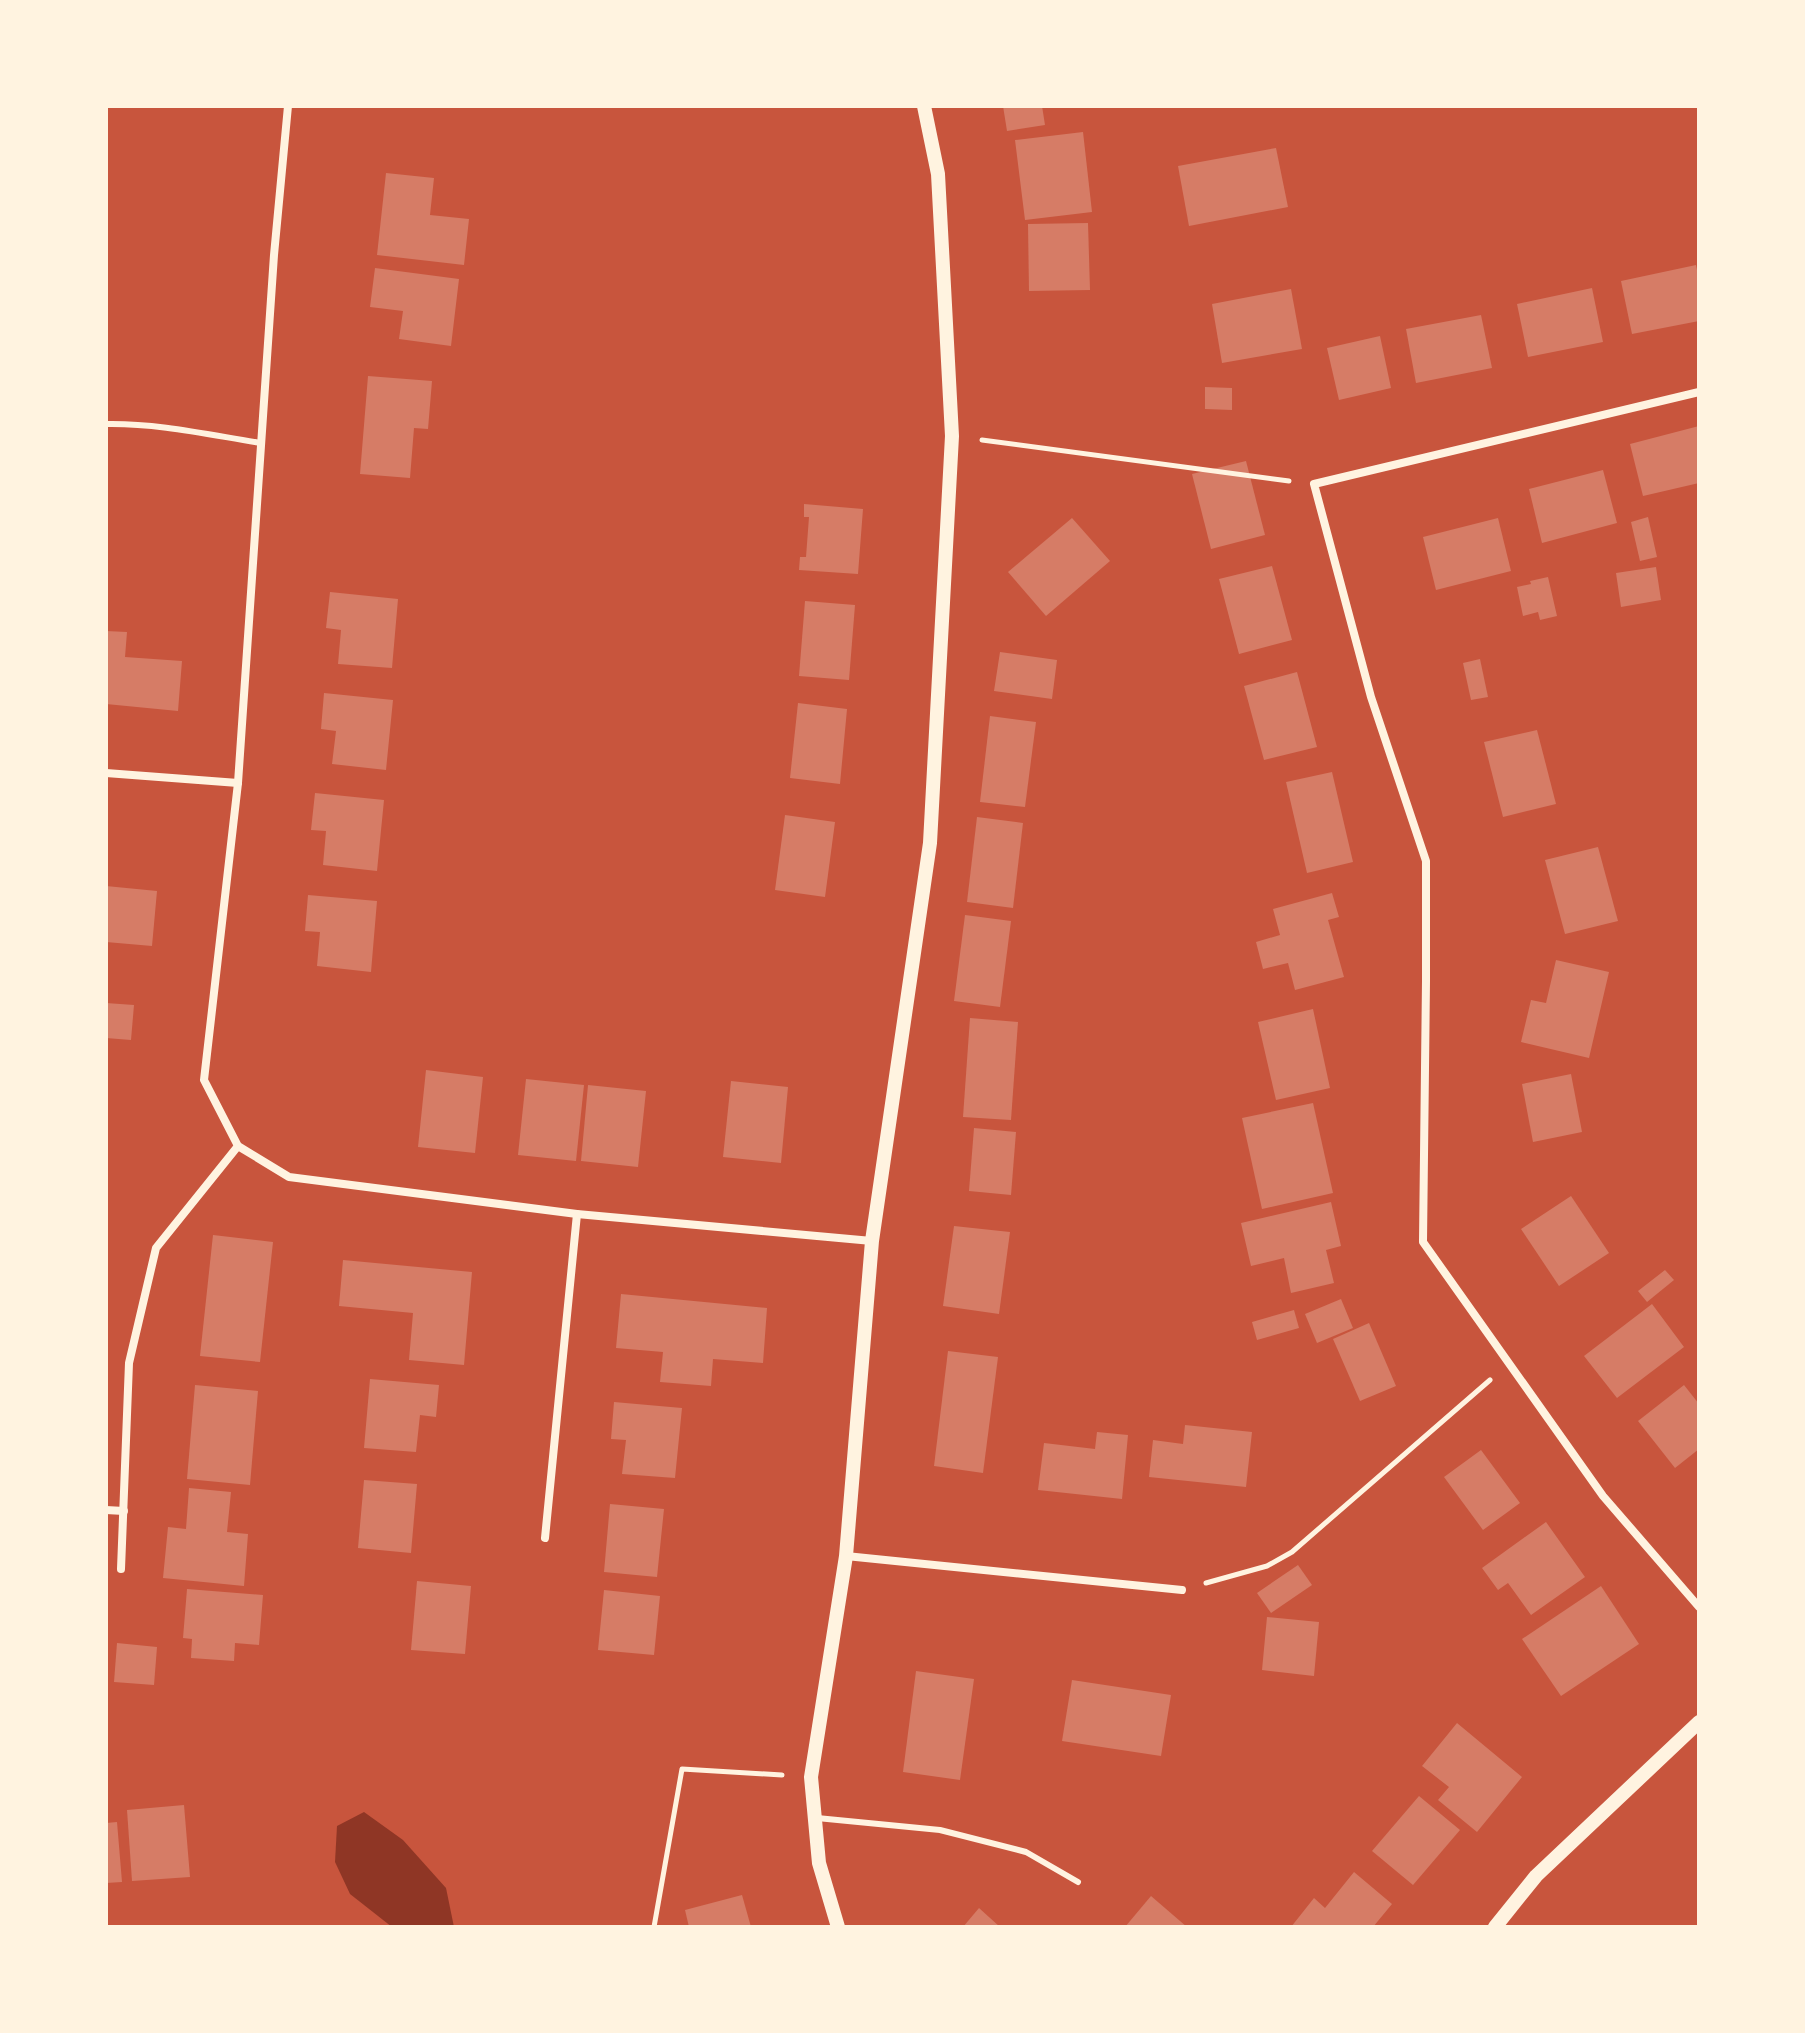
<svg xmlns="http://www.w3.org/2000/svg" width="1805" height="2033" viewBox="0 0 1805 2033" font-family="'Work Sans',sans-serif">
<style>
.water{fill:#8f3625}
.building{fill:#d67c66}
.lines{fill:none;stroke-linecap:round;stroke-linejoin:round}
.path{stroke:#fff3e0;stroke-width:5}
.service{stroke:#fff3e0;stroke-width:6}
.minor{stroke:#fff3e0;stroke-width:8}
.tertiary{stroke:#fff3e0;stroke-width:14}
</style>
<rect width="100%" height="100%" fill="#c8553d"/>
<!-- water -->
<polygon class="water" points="364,1812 403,1840 446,1888 454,1927 392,1927 350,1894 335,1862 337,1826"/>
<!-- building -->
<g class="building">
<polygon points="1003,106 1042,106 1045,125 1007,131"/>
<polygon points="1083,132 1092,212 1025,220 1015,140"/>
<polygon points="1276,148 1288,207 1189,226 1178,166"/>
<polygon points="386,173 434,178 430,215 469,219 464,265 377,255"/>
<polygon points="1088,223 1090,290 1029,291 1028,224"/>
<polygon points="1696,265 1699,280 1699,321 1632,334 1621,281"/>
<polygon points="375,268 459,279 451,346 399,339 403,311 370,307"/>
<polygon points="1592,288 1603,342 1528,357 1517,304"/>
<polygon points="1291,289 1302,349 1222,363 1212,304"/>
<polygon points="1481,315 1492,368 1416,383 1406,329"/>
<polygon points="1380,336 1391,388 1339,400 1327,348"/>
<polygon points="368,376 432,381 428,429 414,428 410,478 360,474"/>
<polygon points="1205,387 1232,388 1232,410 1205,409"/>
<polygon points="1699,426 1699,483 1643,496 1630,444"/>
<polygon points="1246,461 1265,535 1211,549 1192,474"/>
<polygon points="1603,470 1617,523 1542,543 1529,489"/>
<polygon points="804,504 863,509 858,574 799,570 800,557 806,557 809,517 804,517"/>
<polygon points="1648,517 1657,557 1640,561 1631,522"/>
<polygon points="1072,518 1110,561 1046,616 1008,572"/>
<polygon points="1498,518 1511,571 1436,590 1423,537"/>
<polygon points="1272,566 1292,640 1239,654 1219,579"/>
<polygon points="1656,567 1661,600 1621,607 1616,573"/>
<polygon points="1548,577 1557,616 1540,620 1538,612 1523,616 1517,587 1531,584 1530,581"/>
<polygon points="330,592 398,599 392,668 338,664 341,630 326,628"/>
<polygon points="805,601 855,605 849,680 799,676"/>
<polygon points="106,631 127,632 125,657 182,661 178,711 106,704"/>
<polygon points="1000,652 1057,660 1052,699 994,691"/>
<polygon points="1480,659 1488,697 1471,700 1463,663"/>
<polygon points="1297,672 1317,747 1264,760 1244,686"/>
<polygon points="324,693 393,700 386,770 332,764 336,731 321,729"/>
<polygon points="798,703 847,709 840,784 790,778"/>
<polygon points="990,716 1036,722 1025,807 980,802"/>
<polygon points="1537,730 1556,804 1503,817 1484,742"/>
<polygon points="1332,772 1353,862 1307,873 1286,782"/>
<polygon points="315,793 384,800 377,871 323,865 326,831 311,830"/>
<polygon points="785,815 835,822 825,897 775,890"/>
<polygon points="977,817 1023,823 1013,908 967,902"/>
<polygon points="1598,847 1618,921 1565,934 1545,860"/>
<polygon points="106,886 157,891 152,946 106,942"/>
<polygon points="1332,893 1339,917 1328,920 1344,977 1295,990 1288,963 1263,969 1256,942 1280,935 1273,909"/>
<polygon points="308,895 377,901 371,972 317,966 320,932 305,931"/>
<polygon points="965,915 1011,921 1000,1007 954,1001"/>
<polygon points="1556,960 1609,972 1589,1058 1521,1042 1531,1000 1546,1003"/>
<polygon points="106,1003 134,1005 131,1040 106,1038"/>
<polygon points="1313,1009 1330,1088 1276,1100 1258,1022"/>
<polygon points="970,1018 1018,1022 1011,1120 963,1117"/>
<polygon points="426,1070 483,1077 475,1153 418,1147"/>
<polygon points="1571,1074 1582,1132 1533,1142 1522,1084"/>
<polygon points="526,1079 584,1085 576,1161 518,1155"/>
<polygon points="731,1081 788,1087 781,1163 723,1157"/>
<polygon points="588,1085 646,1091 638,1167 581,1161"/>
<polygon points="1313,1103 1333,1193 1262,1209 1242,1118"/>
<polygon points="974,1128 1016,1132 1011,1195 969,1191"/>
<polygon points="1571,1196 1609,1253 1559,1286 1521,1229"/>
<polygon points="1331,1202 1341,1246 1326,1250 1334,1283 1291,1293 1284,1258 1251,1266 1241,1223"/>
<polygon points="954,1226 1010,1232 999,1314 943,1306"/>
<polygon points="213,1235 273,1242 260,1362 200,1356"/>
<polygon points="343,1260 472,1272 464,1365 409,1360 413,1313 339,1306"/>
<polygon points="1665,1270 1674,1280 1647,1302 1638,1291"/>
<polygon points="621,1294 767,1308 763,1363 713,1359 711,1386 660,1382 663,1352 616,1348"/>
<polygon points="1341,1299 1353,1328 1317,1343 1305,1314"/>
<polygon points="1652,1304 1684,1347 1617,1398 1584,1356"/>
<polygon points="1294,1310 1299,1328 1257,1340 1252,1322"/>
<polygon points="1369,1323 1396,1386 1360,1401 1333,1339"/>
<polygon points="948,1351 998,1357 983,1473 934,1466"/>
<polygon points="370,1379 439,1385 436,1417 420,1415 416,1452 364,1448"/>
<polygon points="195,1385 258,1391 250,1485 187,1479"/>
<polygon points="1684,1385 1699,1404 1699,1449 1675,1468 1638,1421"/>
<polygon points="614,1402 682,1408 675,1478 622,1474 626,1440 611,1439"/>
<polygon points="1185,1425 1252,1432 1246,1487 1149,1477 1153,1440 1183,1444"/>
<polygon points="1097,1432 1128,1435 1122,1499 1038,1490 1044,1443 1095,1449"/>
<polygon points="1481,1450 1520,1503 1483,1530 1444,1477"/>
<polygon points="364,1480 417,1484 411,1553 358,1548"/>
<polygon points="189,1488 231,1492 227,1532 248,1534 244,1586 163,1578 168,1527 186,1529"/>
<polygon points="610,1504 664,1509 657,1577 604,1572"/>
<polygon points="1546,1522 1585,1577 1531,1615 1508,1583 1498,1590 1482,1568"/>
<polygon points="1298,1565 1312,1585 1271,1613 1257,1593"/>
<polygon points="417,1581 471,1586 465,1654 411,1650"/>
<polygon points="1601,1586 1639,1644 1561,1696 1522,1639"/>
<polygon points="187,1589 263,1595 259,1645 235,1643 234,1661 191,1658 192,1639 183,1638"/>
<polygon points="604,1590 660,1596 654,1655 598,1650"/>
<polygon points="1267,1617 1319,1622 1314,1676 1262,1670"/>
<polygon points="117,1643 157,1647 154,1685 114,1682"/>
<polygon points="916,1671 974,1679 960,1780 903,1772"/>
<polygon points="1072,1680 1171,1695 1161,1756 1062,1741"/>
<polygon points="1457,1723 1522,1777 1477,1832 1438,1800 1449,1787 1422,1766"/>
<polygon points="1419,1796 1460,1830 1413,1885 1372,1851"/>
<polygon points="184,1805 190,1877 132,1881 127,1810"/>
<polygon points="117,1822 122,1882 106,1883 106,1823"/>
<polygon points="1354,1872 1392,1904 1373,1927 1291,1927 1314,1898 1325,1908"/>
<polygon points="742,1895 751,1927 689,1927 685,1910"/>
<polygon points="1151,1896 1187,1927 1125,1927"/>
<polygon points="979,1908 1000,1927 963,1927"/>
</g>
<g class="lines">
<!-- path -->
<g class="path">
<polyline points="982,440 1289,481"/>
<polyline points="1206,1583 1267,1566 1292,1552 1490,1380"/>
<polyline points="654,1927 682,1769 782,1775"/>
</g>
<!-- service -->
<g class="service">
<path d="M106,424c52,-1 104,11 155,19"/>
<polyline points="817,1818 940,1830 1026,1852 1078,1882"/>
</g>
<!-- minor -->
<g class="minor">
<polyline points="288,106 274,255 238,783 204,1080 238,1146 289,1177 577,1214 872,1241"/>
<polyline points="1699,392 1314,484 1371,697 1426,861 1426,981 1423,1242 1603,1496 1699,1607"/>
<polyline points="106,773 238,783"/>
<polyline points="106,1510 124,1511"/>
<polyline points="545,1538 577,1214"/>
<polyline points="846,1556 1182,1590"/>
<polyline points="121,1569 129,1363 156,1248 238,1146"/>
</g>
<!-- tertiary -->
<g class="tertiary">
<polyline points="838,1927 819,1863 811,1777 846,1556 872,1241 930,843 952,436 938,174 924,106"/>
<polyline points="1495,1927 1536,1876 1699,1722"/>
</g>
</g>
<!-- border -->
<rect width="1805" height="2033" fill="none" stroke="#fff3e0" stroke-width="216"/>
</svg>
